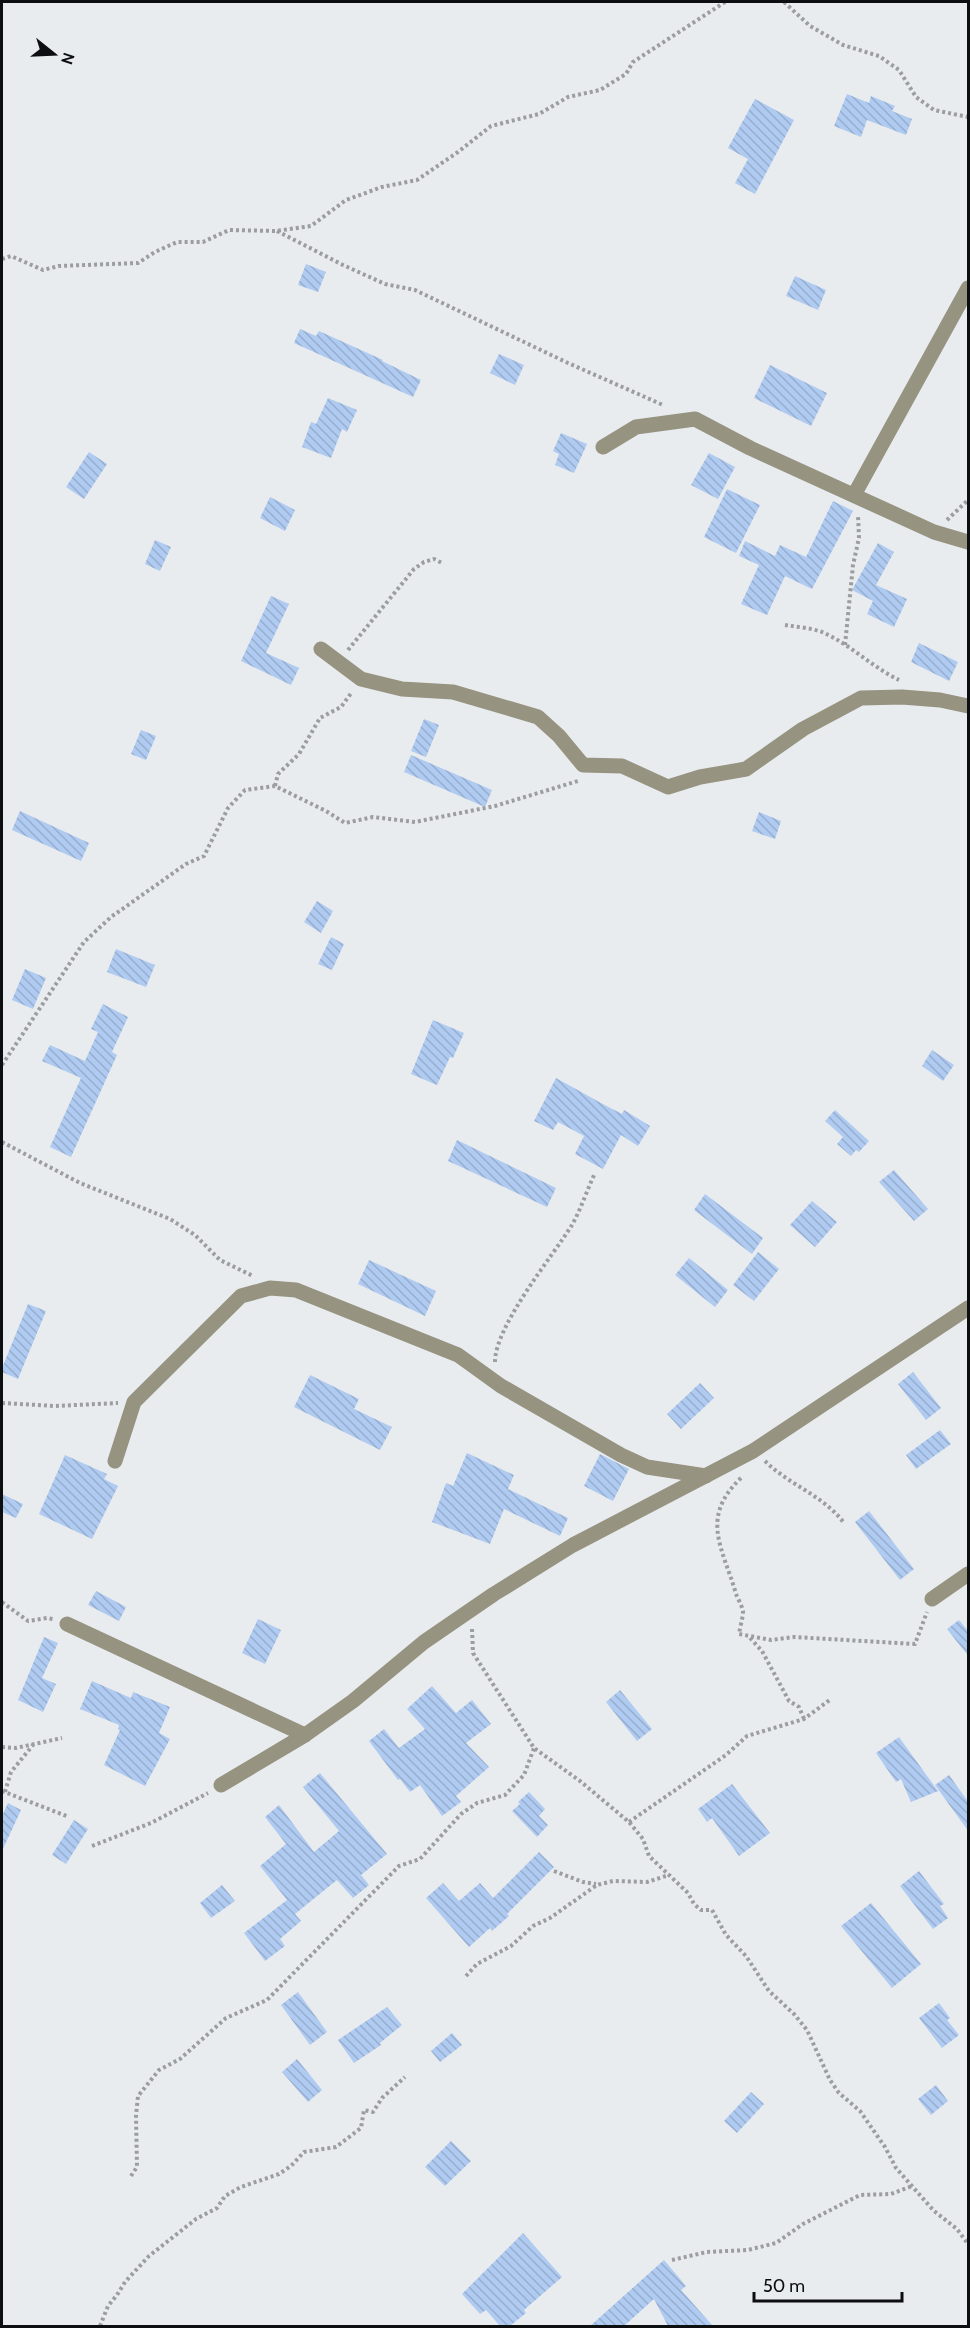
<svg xmlns="http://www.w3.org/2000/svg" width="970" height="2328" viewBox="0 0 970 2328" font-family="Cabin,sans-serif">
<style>
.building{fill:url(#building-back-hatch)}
.lines{fill:none;stroke-linecap:round;stroke-linejoin:round}
.path{stroke:#9b9d9f;stroke-width:4;stroke-dasharray:3 3;stroke-linecap:butt}
.minor{stroke:#969380;stroke-width:15}
</style>
<defs>
<pattern id="building-back-hatch" width="6" height="6" patternUnits="userSpaceOnUse" patternTransform="scale(1.5)"><rect width="6" height="6" fill="#b0cbf1"/><path d="M-1 5l2 2M0 0l6 6M5-1l2 2" fill="none" stroke="#96adcd"/></pattern>
</defs>
<rect width="100%" height="100%" fill="#e9ecef"/>
<!-- building -->
<g class="building">
<polygon points="847,94 869,103 871,96 895,106 892,111 912,119 906,135 867,120 861,137 834,126"/>
<polygon points="755,99 794,120 755,194 735,183 748,159 728,148"/>
<polygon points="306,264 326,272 318,292 298,285"/>
<polygon points="795,276 826,290 818,310 786,296"/>
<polygon points="300,329 316,336 319,331 383,360 382,361 421,380 413,397 294,343"/>
<polygon points="499,354 524,365 515,385 490,373"/>
<polygon points="770,365 827,393 811,426 754,398"/>
<polygon points="328,398 357,410 347,432 342,429 331,458 302,447 311,422 316,424"/>
<polygon points="561,433 587,444 574,473 555,465 559,454 553,451"/>
<polygon points="89,452 107,464 84,499 66,487"/>
<polygon points="709,453 735,467 718,499 691,485"/>
<polygon points="727,489 760,505 736,553 704,537"/>
<polygon points="270,497 295,510 285,531 260,518"/>
<polygon points="833,501 853,511 812,589 785,576 767,615 741,604 759,565 739,556 745,541 775,556 780,545 806,557"/>
<polygon points="155,540 171,547 160,571 145,564"/>
<polygon points="878,543 894,552 876,585 907,599 894,627 867,614 873,601 852,590"/>
<polygon points="271,596 289,604 266,653 299,668 291,685 241,661"/>
<polygon points="919,643 958,662 949,681 911,662"/>
<polygon points="424,719 439,725 426,757 411,751"/>
<polygon points="141,730 156,736 146,760 131,754"/>
<polygon points="411,755 492,790 485,807 404,772"/>
<polygon points="20,811 89,843 81,861 12,830"/>
<polygon points="759,812 781,821 775,839 752,831"/>
<polygon points="317,901 333,911 321,933 304,922"/>
<polygon points="331,937 344,944 332,970 318,964"/>
<polygon points="116,949 155,965 146,987 107,972"/>
<polygon points="25,969 46,978 33,1009 12,1000"/>
<polygon points="103,1004 128,1017 112,1052 117,1055 71,1157 50,1147 81,1078 42,1061 50,1045 85,1061 98,1032 91,1029"/>
<polygon points="433,1020 464,1033 453,1058 450,1057 437,1085 411,1074"/>
<polygon points="932,1050 954,1065 943,1081 922,1066"/>
<polygon points="556,1078 601,1103 622,1114 624,1110 650,1126 638,1146 621,1135 603,1169 575,1154 584,1136 558,1122 553,1130 534,1121"/>
<polygon points="835,1110 869,1141 859,1152 856,1150 851,1156 837,1144 843,1137 825,1121"/>
<polygon points="457,1140 556,1188 547,1207 448,1161"/>
<polygon points="894,1170 928,1209 914,1221 879,1182"/>
<polygon points="705,1194 763,1238 752,1254 694,1210"/>
<polygon points="812,1201 837,1222 815,1247 790,1225"/>
<polygon points="758,1252 779,1269 754,1301 733,1285"/>
<polygon points="689,1258 728,1290 715,1307 675,1275"/>
<polygon points="369,1260 436,1291 425,1316 358,1284"/>
<polygon points="28,1304 46,1311 18,1379 2,1372 2,1368"/>
<polygon points="913,1372 941,1408 926,1420 898,1384"/>
<polygon points="310,1375 359,1399 354,1409 392,1427 380,1450 294,1407"/>
<polygon points="700,1383 714,1398 681,1429 667,1414"/>
<polygon points="940,1430 951,1444 916,1469 906,1455"/>
<polygon points="467,1453 514,1475 508,1489 568,1518 560,1536 504,1509 490,1544 432,1522 446,1483 453,1486"/>
<polygon points="600,1454 629,1469 613,1501 584,1486"/>
<polygon points="65,1455 107,1474 104,1479 118,1486 92,1539 39,1514"/>
<polygon points="2,1494 23,1504 16,1518 2,1512"/>
<polygon points="869,1511 914,1569 900,1580 855,1522"/>
<polygon points="96,1591 126,1607 119,1621 88,1605"/>
<polygon points="258,1619 281,1630 265,1664 242,1653"/>
<polygon points="959,1620 969,1632 969,1657 947,1629"/>
<polygon points="44,1637 58,1643 42,1678 56,1684 43,1712 18,1700"/>
<polygon points="92,1681 131,1698 133,1692 170,1707 159,1733 170,1739 145,1786 104,1765 120,1730 118,1729 119,1725 80,1709"/>
<polygon points="432,1686 456,1713 472,1700 491,1724 466,1743 489,1767 456,1796 461,1802 442,1816 420,1785 410,1792 400,1779 398,1780 369,1741 384,1729 399,1748 425,1729 407,1709"/>
<polygon points="620,1690 652,1729 637,1741 606,1702"/>
<polygon points="899,1737 909,1751 938,1791 911,1802 901,1779 896,1782 876,1753"/>
<polygon points="320,1773 387,1854 361,1875 369,1885 353,1898 337,1880 295,1914 301,1921 280,1939 285,1946 265,1961 244,1933 287,1900 260,1866 286,1844 265,1817 279,1805 314,1852 339,1831 303,1787"/>
<polygon points="949,1775 969,1803 969,1832 935,1785"/>
<polygon points="732,1784 770,1833 739,1856 712,1818 707,1822 698,1809"/>
<polygon points="529,1792 545,1809 539,1816 548,1825 537,1837 512,1811 520,1804 518,1802"/>
<polygon points="8,1803 21,1810 2,1851 2,1816"/>
<polygon points="74,1820 88,1829 66,1864 52,1855"/>
<polygon points="539,1852 554,1867 507,1914 509,1916 492,1931 490,1928 469,1947 426,1898 443,1883 459,1901 480,1883 493,1898"/>
<polygon points="919,1871 944,1904 940,1906 948,1918 933,1929 900,1886"/>
<polygon points="222,1885 235,1901 211,1918 200,1903"/>
<polygon points="871,1903 921,1964 892,1988 841,1926"/>
<polygon points="298,1992 327,2032 310,2045 281,2005"/>
<polygon points="939,2003 950,2018 947,2020 959,2035 942,2048 919,2018"/>
<polygon points="387,2007 402,2025 380,2043 381,2045 354,2063 338,2040"/>
<polygon points="452,2033 462,2045 440,2062 431,2051"/>
<polygon points="297,2059 322,2090 308,2102 282,2072"/>
<polygon points="936,2085 948,2101 931,2115 918,2099"/>
<polygon points="751,2092 764,2104 737,2133 724,2121"/>
<polygon points="451,2141 471,2161 445,2186 425,2167"/>
<polygon points="523,2233 562,2277 524,2310 526,2313 510,2326 500,2326 486,2310 480,2314 462,2294"/>
<polygon points="664,2260 686,2286 681,2290 713,2326 668,2326 654,2299 624,2326 590,2326"/>
</g>
<g class="lines">
<!-- path -->
<g class="path">
<polyline points="784,2 810,26 843,45 879,56 899,70 916,97 934,110 968,117"/>
<polyline points="277,231 343,265 385,284 415,290 568,363 663,405"/>
<polyline points="2,259 11,256 43,270 59,266 138,263 155,252 177,242 203,242 229,230 276,231 311,226 346,200 382,187 417,180 458,152 491,126 539,114 568,97 600,90 626,74 633,62 725,2"/>
<polyline points="947,520 968,500"/>
<path d="M785,625c12,2 26,3 37,7 28,12 50,35 77,48"/>
<polyline points="845,645 853,565 859,538 858,515"/>
<polyline points="348,650 414,569 424,562 434,559 442,563"/>
<polyline points="275,786 278,774 299,754 320,718 341,707 352,692"/>
<polyline points="2,1065 84,942 111,917 186,864 204,856 228,808 245,790 275,786 326,811 345,823 373,817 415,822 495,806 578,781"/>
<polyline points="2,1142 80,1183 170,1219 195,1235 220,1260 253,1276"/>
<path d="M495,1362c0,-36 57,-105 77,-137 9,-16 15,-35 23,-52"/>
<polyline points="2,1403 55,1406 118,1403"/>
<path d="M765,1461c24,24 58,34 79,62"/>
<path d="M741,1478c-42,40 -18,70 -5,116 2,5 6,12 7,17 0,7 -3,16 -4,23l32,6 23,-3 121,7 12,-32"/>
<polyline points="2,1602 28,1621 47,1618 53,1619"/>
<polyline points="472,1629 473,1653 534,1748 580,1781 629,1822 643,1839 649,1856 688,1893 694,1904 701,1910 712,1910 726,1935 746,1956 769,1991 794,2014 807,2030 830,2080 839,2093 860,2111 885,2147 896,2168 934,2211 957,2229 968,2244"/>
<polyline points="750,1638 762,1651 789,1701 799,1707 804,1719"/>
<polyline points="2,1747 16,1748 62,1738"/>
<polyline points="2,1791 69,1817"/>
<polyline points="5,1792 11,1772 33,1745"/>
<polyline points="629,1822 726,1755 747,1736 804,1719 831,1699"/>
<polyline points="92,1846 151,1823 208,1793"/>
<polyline points="554,1871 583,1882 596,1884"/>
<polyline points="466,1976 477,1964 511,1946 533,1926 550,1918 597,1885 613,1881 647,1882 669,1875"/>
<polyline points="131,2176 137,2167 136,2116 138,2096 159,2070 180,2059 226,2018 267,2000 399,1866 420,1859 461,1814 477,1803 505,1795 524,1775 534,1748"/>
<polyline points="672,2260 707,2252 748,2250 776,2243 803,2224 860,2195 891,2194 912,2186"/>
<polyline points="100,2326 108,2306 117,2295 125,2282 149,2256 196,2219 217,2208 225,2196 241,2187 279,2174 291,2166 304,2152 336,2147 361,2128 364,2110 373,2112 382,2098 405,2077"/>
</g>
<!-- minor -->
<g class="minor">
<polyline points="603,447 636,427 695,419 750,448 934,532 968,542"/>
<polyline points="854,495 968,288"/>
<polyline points="321,649 361,679 402,689 453,692 538,717 559,736 583,765 622,766 668,787 700,777 746,769 803,729 861,698 902,697 940,700 968,706"/>
<polyline points="115,1461 134,1402 241,1296 270,1288 296,1290 458,1355 501,1386 621,1455 647,1467 706,1476"/>
<polyline points="932,1599 968,1574"/>
<polyline points="67,1624 305,1735"/>
<polyline points="221,1785 305,1735 353,1701 424,1642 494,1594 573,1545 753,1451 968,1308"/>
</g>
</g>
<!-- border -->
<rect width="970" height="2328" fill="none" stroke="#0d0e0f" stroke-width="6"/>
<!-- north arrow -->
<g transform="translate(54 54) rotate(108)" stroke="#e9ecef" stroke-width="4.5" paint-order="stroke">
<path d="M0-4.5L10 22L0 15L-10 22Z" fill="#0d0e0f"/>
<text y="-9" font-size="16" font-weight="bold" text-anchor="middle" fill="#0d0e0f">N</text>
</g>
<!-- scale -->
<path d="M754 2292v9h148v-9" fill="none" stroke="#0d0e0f" stroke-width="3"/>
<text x="763" y="2292" font-size="18" fill="#0d0e0f" stroke="#e9ecef" stroke-width="4.5" paint-order="stroke">50 m</text>
</svg>
